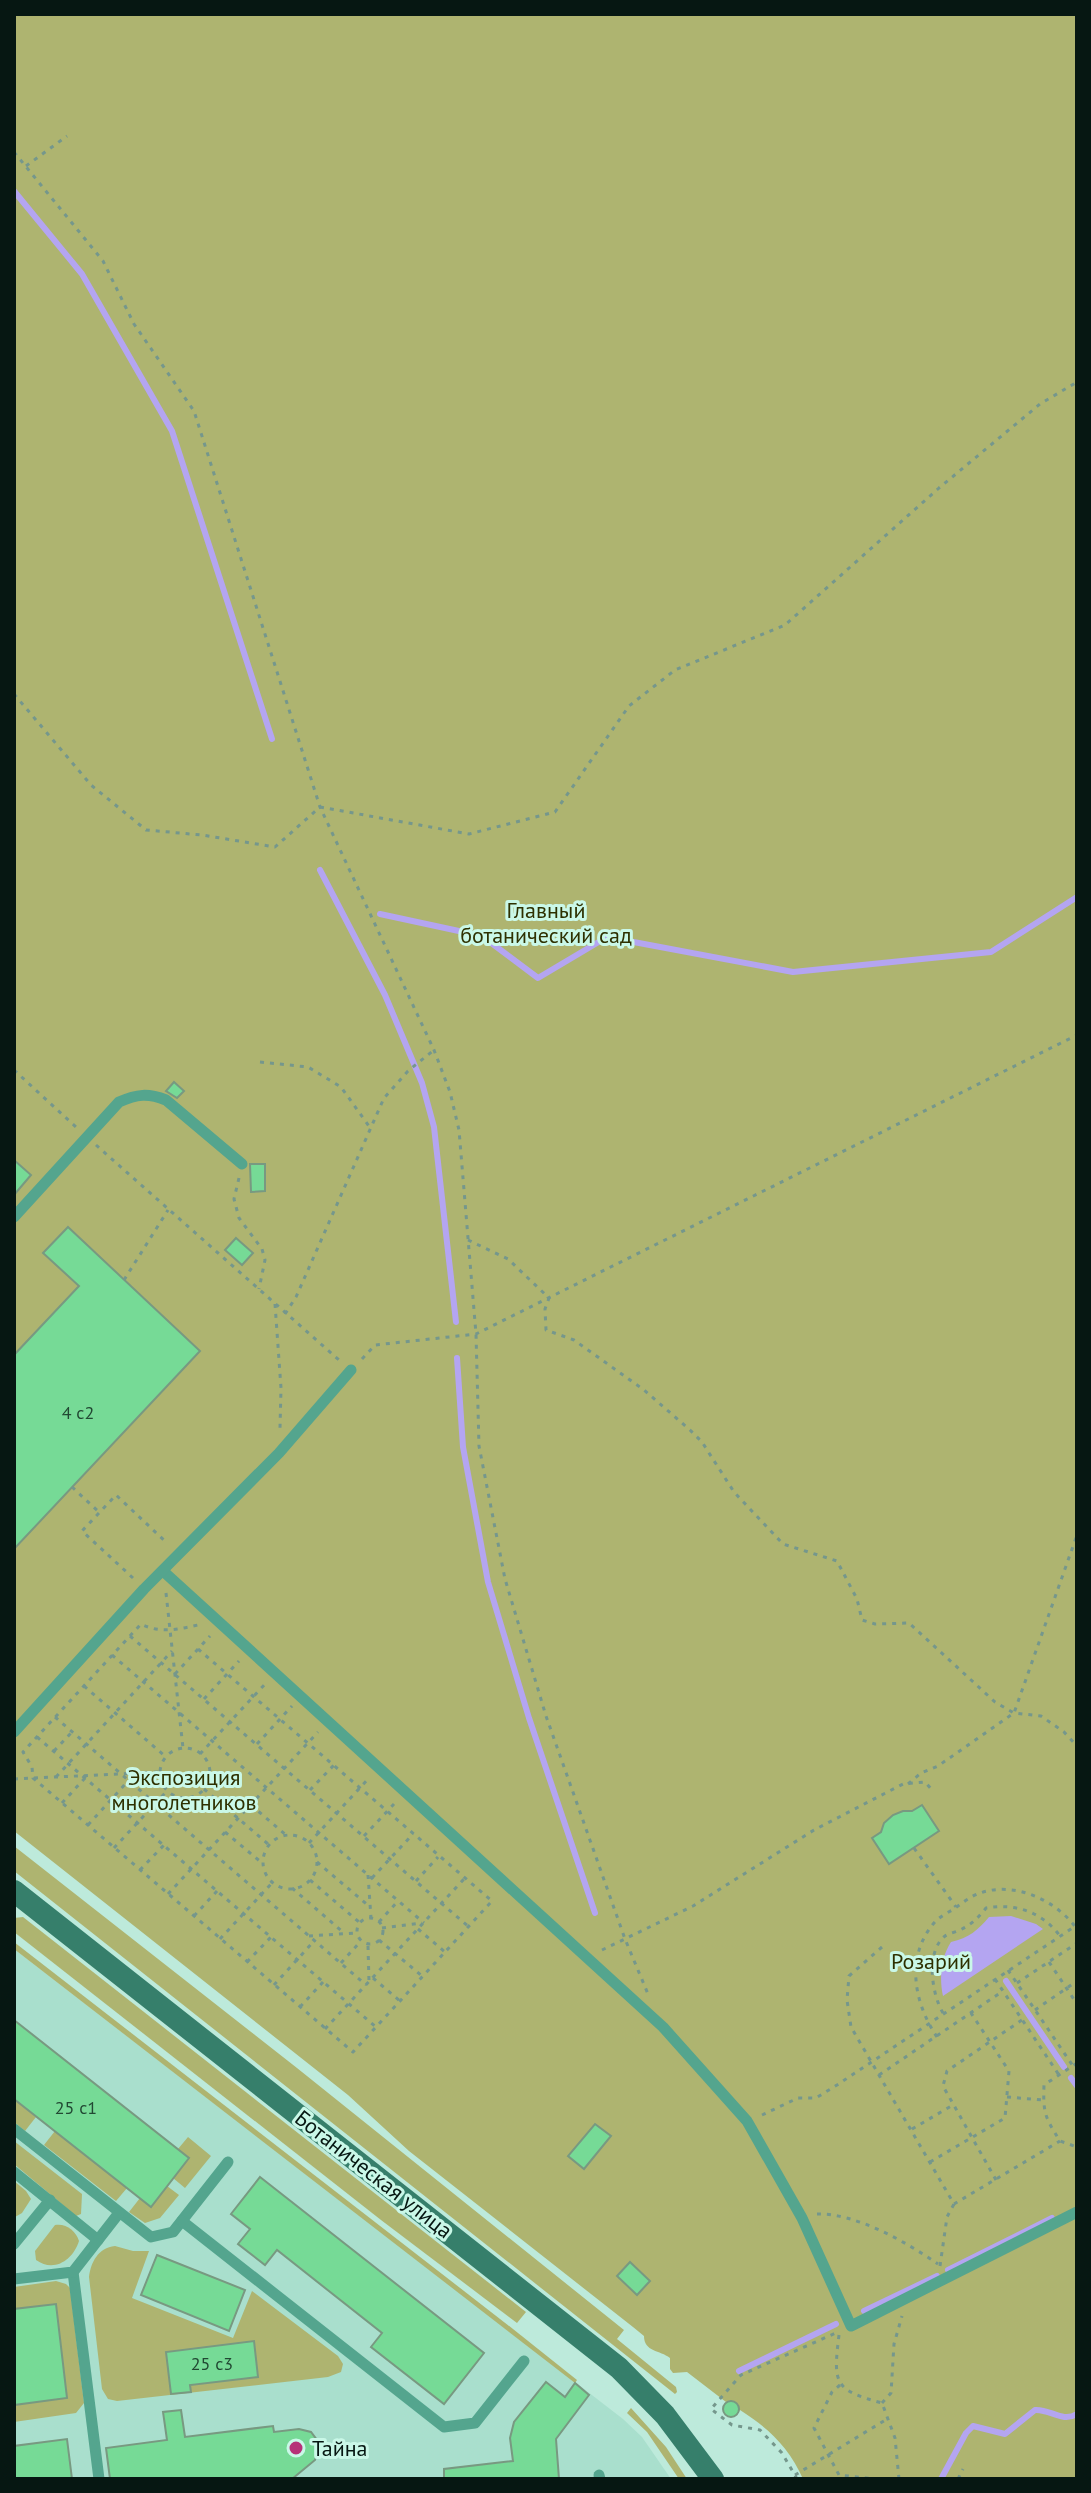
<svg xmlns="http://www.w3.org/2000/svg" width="1091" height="2493" viewBox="0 0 1091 2493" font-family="'PT Sans',sans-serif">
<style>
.built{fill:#a9dfcd}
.green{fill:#aeb470}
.water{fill:#b4a5f1}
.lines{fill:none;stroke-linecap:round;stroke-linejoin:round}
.stream{stroke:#b4a5f1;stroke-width:6}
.building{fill:#76da96;stroke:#789981;stroke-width:2}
.path{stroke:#75978c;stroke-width:3;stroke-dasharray:4 6;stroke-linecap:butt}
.service{stroke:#54a58e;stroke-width:11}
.secondary{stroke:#367f6b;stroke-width:22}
.poi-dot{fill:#b63278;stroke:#caf8e8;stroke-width:3}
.labels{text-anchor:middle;stroke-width:6;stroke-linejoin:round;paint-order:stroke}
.number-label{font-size:18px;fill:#224833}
.park-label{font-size:22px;fill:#2e3000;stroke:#caf8e8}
.street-label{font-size:22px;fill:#061712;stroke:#caf8e8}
.poi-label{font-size:22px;fill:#061712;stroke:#caf8e8;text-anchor:start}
</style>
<rect width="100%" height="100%" fill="#bdeadb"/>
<!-- built -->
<polygon class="built" points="14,1949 623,2419 642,2437 671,2479 14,2479"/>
<!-- green -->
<g class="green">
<path d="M14,14h1063v2465h-274c-14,-32 -35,-51 -63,-69l-3,5 -6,2 -6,-3 -2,-6 3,-6 -39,-30 -14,1 -3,-4v-11c-10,-8 -26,-6 -26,-22l-11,-9 -224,-176 -61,-56 -334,-264z"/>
<polygon points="14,1846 297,2068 624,2330 617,2339 676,2387 677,2392 675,2394 14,1871"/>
<polygon points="23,1917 526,2312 517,2323 381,2220 14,1932 14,1918"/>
<polygon points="14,1942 513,2329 577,2380 575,2383 14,1949"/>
<polygon points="14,2099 36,2117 25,2131 14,2122"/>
<polygon points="55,2131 127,2188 116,2201 44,2145"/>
<polygon points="188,2137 211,2156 185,2188 173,2178 189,2158 178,2149"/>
<polygon points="14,2141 82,2194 81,2214 76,2216 14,2164"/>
<polygon points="14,2181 26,2191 31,2199 22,2213 15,2217"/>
<polygon points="167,2186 179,2195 160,2218 145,2223 129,2212 140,2198 151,2207"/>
<path d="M55,2225c11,-2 21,6 24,16 -6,19 -25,32 -43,19l-1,-9z"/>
<path d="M115,2246l18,5h16l-17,47 101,40 19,-47 86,65 5,8 -2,8 -13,5 -211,24 -9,-2 -6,-10 -13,-112c2,-15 9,-29 26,-31z"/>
<polygon points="56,2281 66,2284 70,2288 84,2403 76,2413 14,2422 14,2405 67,2398 56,2304 14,2309 14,2287"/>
<polygon points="631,2408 666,2447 687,2479 679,2479 647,2432 627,2413"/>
</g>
<!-- water -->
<path class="water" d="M1011,1916l25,8 7,5 -100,67c-4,-18 -2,-39 8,-54 18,-4 27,-12 38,-25z"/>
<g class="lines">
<!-- stream -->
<g class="stream">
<polyline points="14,191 82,274 172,431 272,739"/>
<polyline points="320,870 385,995 422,1083 434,1127 456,1322"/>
<polyline points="380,914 482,936 538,978 607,937 793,972 991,952 1077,897"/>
<polyline points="457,1358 463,1447 488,1582 529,1718 595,1913"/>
<polyline points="1006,1981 1064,2067"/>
<polyline points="1071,2078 1077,2086"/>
<polyline points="948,2270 1052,2218"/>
<polyline points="864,2311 937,2276"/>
<polyline points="739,2371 836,2324"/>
<path d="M941,2479l25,-46 7,-7 32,8 30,-24c16,-1 27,13 42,4"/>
</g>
</g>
<!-- building -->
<g class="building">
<polygon points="174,1082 184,1091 177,1098 166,1091"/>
<polygon points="14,1160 31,1175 14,1195"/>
<polygon points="250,1164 265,1164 265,1191 251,1192"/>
<polygon points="68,1227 200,1351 14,1549 14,1355 79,1286 43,1253"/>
<polygon points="236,1238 253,1253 242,1265 225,1250"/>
<polygon points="922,1805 939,1831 889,1864 872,1838 881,1832 884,1823 893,1815 903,1811 912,1811"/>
<polygon points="14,2020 189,2158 151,2207 14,2099"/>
<polygon points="595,2124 611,2136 584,2169 568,2156"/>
<polygon points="260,2177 484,2353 444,2404 371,2347 382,2333 277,2250 265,2265 238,2244 250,2229 231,2214"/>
<polygon points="157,2255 245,2290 229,2331 141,2295"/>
<polygon points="630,2262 650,2281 637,2295 617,2276"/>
<polygon points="56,2304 67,2398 14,2405 14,2309"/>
<polygon points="254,2341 258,2377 190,2385 191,2392 171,2394 166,2352"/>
<polygon points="546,2382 565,2397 575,2383 589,2395 556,2439 559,2479 444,2479 444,2469 513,2461 510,2438 514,2422"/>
<circle cx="731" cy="2409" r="8"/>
<polygon points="181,2410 185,2437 273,2426 274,2432 299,2429 311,2432 317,2440 318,2450 315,2460 292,2479 110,2479 106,2448 167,2440 163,2412"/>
<polygon points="67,2439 72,2479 14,2479 14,2446"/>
</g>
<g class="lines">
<!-- path -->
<g class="path">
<polyline points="14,152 103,261 134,324 194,411 320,807 434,1050 450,1092 459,1130 476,1334 479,1446 505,1579 546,1716 625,1939 648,1994"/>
<polyline points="26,166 67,136"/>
<polyline points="14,694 91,785 146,830 202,835 275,847 320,807"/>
<polyline points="320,807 469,834 555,812 629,706 675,670 785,625 939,488 1040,404 1077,382"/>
<polyline points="260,1062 308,1067 341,1087 371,1129"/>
<polyline points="14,1070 76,1127"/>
<polyline points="96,1145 339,1360"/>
<polyline points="239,1178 234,1199 239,1218 262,1249 265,1260 259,1289"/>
<polyline points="468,1240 508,1259 549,1298 545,1309 546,1330 574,1340 644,1390 690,1430 702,1442 734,1492 783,1544 837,1561 857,1599 862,1620 875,1624 909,1623 995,1702 1014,1713 1041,1716 1064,1732 1077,1746"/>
<polyline points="124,1280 168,1210"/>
<polyline points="275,1304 281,1388 280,1428"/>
<polyline points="285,1314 296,1297 384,1098 408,1071 434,1050"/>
<polyline points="362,1359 375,1345 476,1334 1077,1035"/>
<polyline points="72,1487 100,1513"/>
<polyline points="133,1578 82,1531 116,1495 167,1543"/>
<polyline points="166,1593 183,1748"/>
<polyline points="130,1636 469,1927"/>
<path d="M198,1649l294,252 -139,151 -320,-274 -1,-11 -9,-15 118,-128c19,10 38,5 57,1"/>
<polyline points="112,1655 424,1923"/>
<polyline points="175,1674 210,1636"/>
<polyline points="84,1686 166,1757"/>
<polyline points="204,1699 239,1661"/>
<polyline points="55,1717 366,1985"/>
<polyline points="37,1737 376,2027"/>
<polyline points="257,1744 292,1706"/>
<circle cx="185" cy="1773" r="25"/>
<polyline points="54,1751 72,1732"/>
<polyline points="200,1754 266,1683"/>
<polyline points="56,1777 172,1651"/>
<polyline points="14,1779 160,1772"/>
<polyline points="908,1784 921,1773 938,1766 1014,1713 1077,1535"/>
<polyline points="204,1789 268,1844"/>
<polyline points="310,1790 334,1765"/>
<polyline points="62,1803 85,1778"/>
<polyline points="251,1805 286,1835"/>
<polyline points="88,1825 128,1781"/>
<polyline points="225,1832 262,1863"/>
<circle cx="290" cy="1862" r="27"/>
<polyline points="364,1836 394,1804"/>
<polyline points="309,1843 369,1778"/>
<polyline points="114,1848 166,1792"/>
<polyline points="914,1848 956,1907"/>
<polyline points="317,1862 370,1907"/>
<polyline points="140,1870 164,1845"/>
<polyline points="368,1875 371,1918"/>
<polyline points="372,1878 413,1834"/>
<polyline points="310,1880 359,1922"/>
<polyline points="416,1881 438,1857"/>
<polyline points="292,1888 344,1933"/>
<polyline points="168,1894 318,1732"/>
<polyline points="194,1916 217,1891"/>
<circle cx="370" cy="1931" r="13"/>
<polyline points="379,1922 398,1901"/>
<polyline points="382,1928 422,1923"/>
<polyline points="418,1929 445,1952"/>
<polyline points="309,1936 356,1933"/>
<polyline points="220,1939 272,1883"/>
<polyline points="379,1940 422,1976"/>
<polyline points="368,1946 369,1982"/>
<polyline points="882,1947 849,1976 847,2000 851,2027 954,2204 1060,2141"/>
<polyline points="602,1950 693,1906 814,1830 903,1784 925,1782 932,1790"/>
<polyline points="247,1962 271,1937"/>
<polyline points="1049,1962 1077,2004"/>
<polyline points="341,1963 360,1942"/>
<polyline points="1008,1970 1073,2066"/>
<polyline points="373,1978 400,2001"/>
<polyline points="995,1979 1059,2075"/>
<polyline points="1017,1983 1077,1943"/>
<polyline points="274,1985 315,1940"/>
<polyline points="300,2007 323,1982"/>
<polyline points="1035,2010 1077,1981"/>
<path d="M943,2013c-11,-18 -18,-61 2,-77 4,-3 12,-4 17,-7 10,-5 17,-12 24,-21 30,-5 56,4 74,28"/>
<polyline points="325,2029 464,1879"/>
<path d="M937,2037c-23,-34 -32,-80 -3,-114 5,-6 13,-10 20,-14 8,-6 17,-13 26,-16 35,-12 76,7 97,36"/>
<path d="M1077,2063l-33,22c-1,29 1,32 16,56l17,6"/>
<polyline points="879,2075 1003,1991"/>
<polyline points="1007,2097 1043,2100"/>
<polyline points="762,2115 798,2098 816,2098 837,2085 1077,1925"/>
<polyline points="912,2129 953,2105"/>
<polyline points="930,2162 1005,2118 1009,2071 971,2013"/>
<polyline points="996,2180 943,2086 947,2071 1022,2020"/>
<path d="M817,2214c39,-1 89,28 121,50"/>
<polyline points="940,2266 947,2217 954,2204"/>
<path d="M839,2335c-6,49 -5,55 43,68l13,35 4,41"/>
<polyline points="840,2385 832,2392 814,2428 839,2475 875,2479"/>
<polyline points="882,2403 891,2393 894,2344 902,2316"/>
<polyline points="795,2475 887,2419"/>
<polyline points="797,2479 782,2453 760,2430 732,2425 711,2409 741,2375 838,2332"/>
<polyline points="958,2479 963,2469"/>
</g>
<!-- service -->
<g class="service">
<path d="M14,1217l105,-115c18,-8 29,-9 47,-2l76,64"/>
<polyline points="163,1571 663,2027 747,2121 802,2218 851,2326 1077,2212"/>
<polyline points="14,1732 144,1589 279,1453 351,1370"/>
<polyline points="14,2129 151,2237 173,2232 228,2162"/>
<polyline points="14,2172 98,2240"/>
<polyline points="182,2221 444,2427 475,2423 524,2361"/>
<polyline points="14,2244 50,2200"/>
<polyline points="73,2272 99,2479"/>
<polyline points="14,2279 73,2272 119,2213"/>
<polyline points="599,2475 600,2479"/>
</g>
<!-- secondary -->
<polyline class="secondary" points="14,1891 619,2368 665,2415 713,2479"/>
</g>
<!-- markers -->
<circle class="poi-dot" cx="296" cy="2448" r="8"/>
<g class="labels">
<!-- number labels -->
<g class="number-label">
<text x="78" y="1419">4 с2</text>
<text x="76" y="2114">25 с1</text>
<text x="212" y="2370">25 с3</text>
</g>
<!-- park labels -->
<g class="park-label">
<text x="546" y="918">Главный<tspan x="546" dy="25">ботанический сад</tspan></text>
<text x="184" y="1785">Экспозиция<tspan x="184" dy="25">многолетников</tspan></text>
<text x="931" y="1969">Розарий</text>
</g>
<!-- street labels -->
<g class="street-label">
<text transform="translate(374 2174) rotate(38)" y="8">Ботаническая улица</text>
</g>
<!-- poi labels -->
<g class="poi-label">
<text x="312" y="2456">Тайна</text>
</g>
</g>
<!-- border -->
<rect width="1091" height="2493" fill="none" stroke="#061712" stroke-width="32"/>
</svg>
